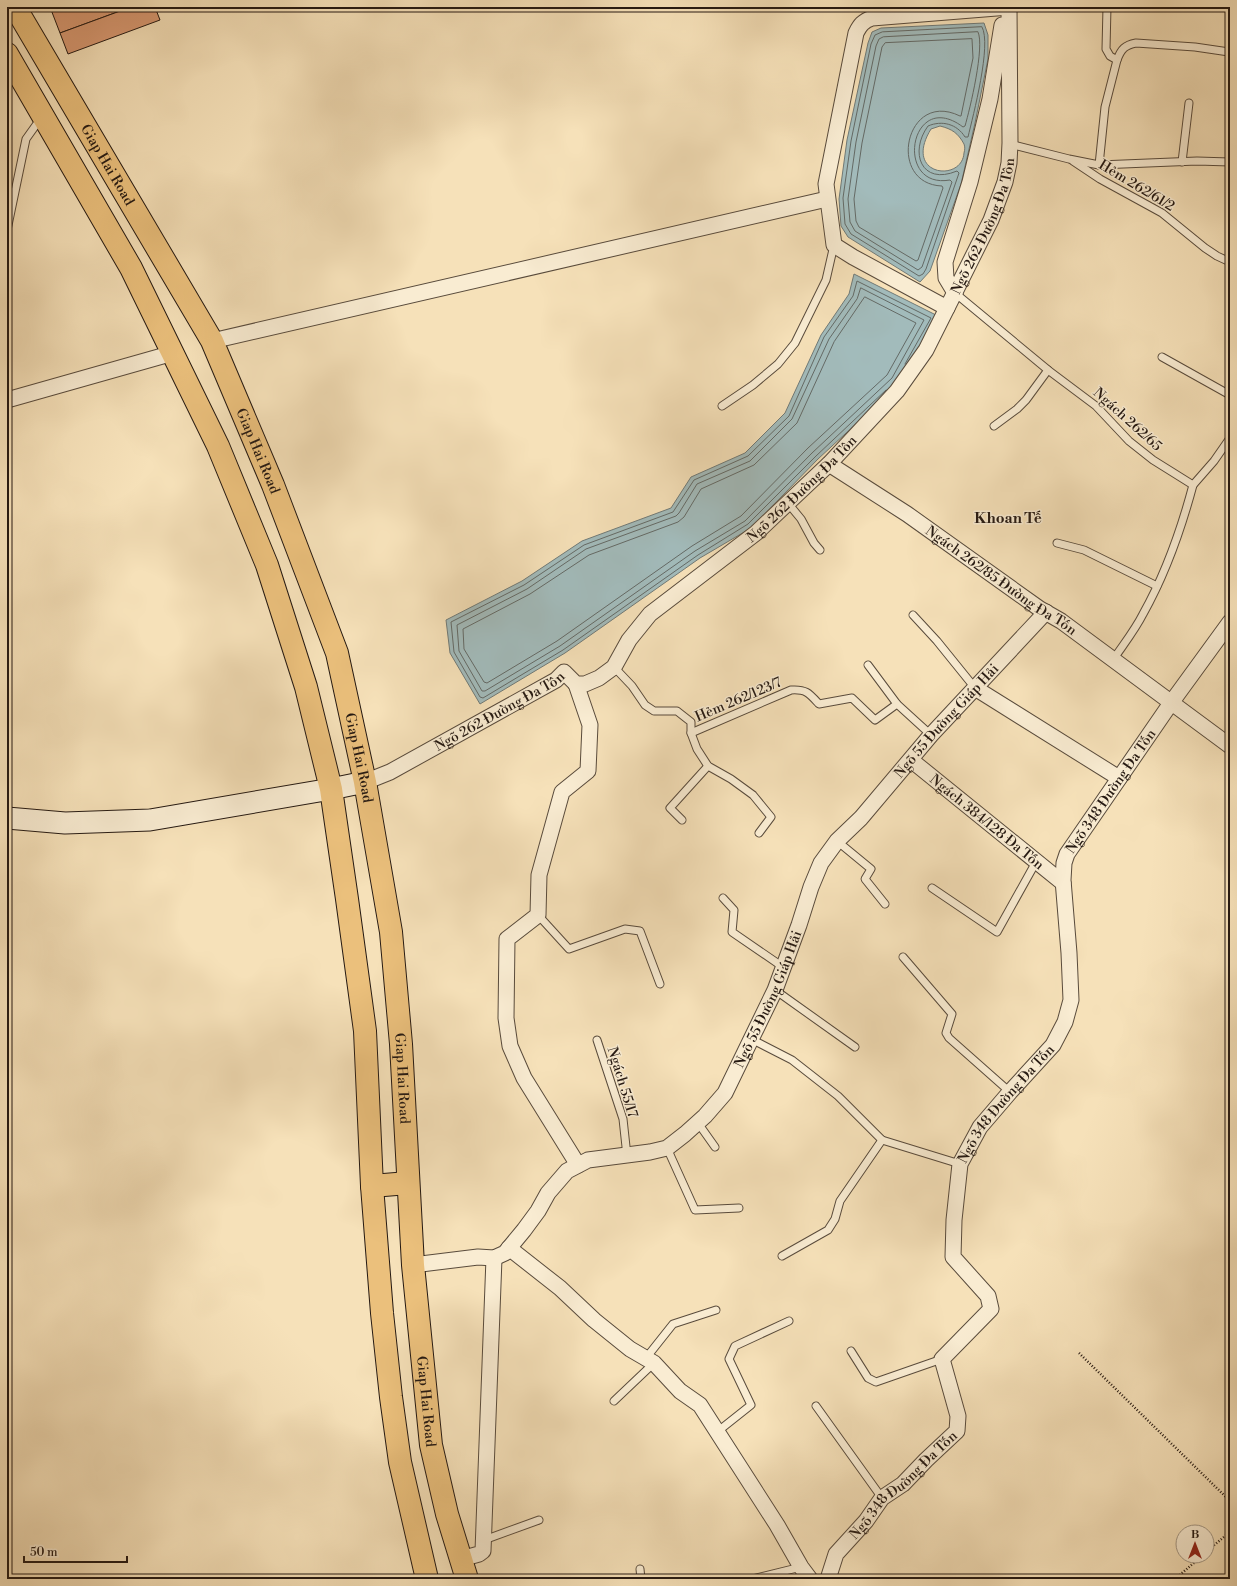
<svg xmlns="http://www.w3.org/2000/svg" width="1237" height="1586" viewBox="0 0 1237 1586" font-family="'Libre Bodoni',serif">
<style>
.water{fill:#a2bbbb;stroke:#707a77;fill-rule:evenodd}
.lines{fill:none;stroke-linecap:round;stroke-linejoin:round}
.shore{stroke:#646a66;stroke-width:1}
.building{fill:#d89972;stroke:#251912}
.lane-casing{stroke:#594b3c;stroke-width:9}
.street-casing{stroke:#594b3c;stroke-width:17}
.secondary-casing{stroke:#251912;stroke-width:23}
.highway-casing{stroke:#251912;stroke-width:24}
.path{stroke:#251912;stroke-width:2.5;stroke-dasharray:1 2;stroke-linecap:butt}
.lane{stroke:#f9ecd2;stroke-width:7}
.street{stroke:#f9ecd2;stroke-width:15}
.secondary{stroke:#f9ecd2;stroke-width:21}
.highway{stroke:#ebc07c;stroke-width:22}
.labels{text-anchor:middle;stroke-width:3;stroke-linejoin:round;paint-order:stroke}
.street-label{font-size:14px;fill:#251912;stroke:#f9ecd2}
.neighbourhood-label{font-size:15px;font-weight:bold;fill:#251912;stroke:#f9ecd2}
</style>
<rect width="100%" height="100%" fill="#f6e1b9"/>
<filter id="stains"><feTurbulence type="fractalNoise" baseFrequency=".005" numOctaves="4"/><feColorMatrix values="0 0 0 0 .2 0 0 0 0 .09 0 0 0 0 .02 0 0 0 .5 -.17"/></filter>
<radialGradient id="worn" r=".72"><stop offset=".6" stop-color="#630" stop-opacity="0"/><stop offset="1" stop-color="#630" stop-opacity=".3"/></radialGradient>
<!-- water -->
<g class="water">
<path d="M984,23l4,12v24l-13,64 -14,61 -31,87 -10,11 -72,-45 -7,-11 -2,-27 8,-59 21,-97 4,-11 9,-4zM940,126c12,3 18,7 24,18 1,3 1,5 0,9 -2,30 -62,23 -33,-24z"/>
<polygon points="854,274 938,316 899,384 818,459 751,528 700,558 565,653 480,704 450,653 446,620 522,581 582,541 671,508 691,477 745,453 785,413 821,335 849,294"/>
</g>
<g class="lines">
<!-- shore -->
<g class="shore">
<path d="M982,27c10,17 -9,89 -14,110h-3c-8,-13 -23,-17 -37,-11 -19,26 -7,60 29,45l2,2 -33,96 -3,5 -4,2 -68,-42 -6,-10 -2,-26 8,-57 20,-97 4,-9 7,-3z"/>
<path d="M978,32c7,14 -8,77 -13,94l-2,1c-53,-40 -70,63 -13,53l2,2 -30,85 -4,3 -63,-39 -5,-9 -2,-23 8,-57 20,-96 3,-7 4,-2z"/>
<path d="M972,39l1,19 -12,58h-1c-55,-27 -74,68 -18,70l1,2 -25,72 -2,1 -57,-34 -3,-6 -2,-22 8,-56 20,-96 3,-4z"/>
<polygon points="861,288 924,320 892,378 812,453 745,521 695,551 560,646 485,691 482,691 459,651 457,625 527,589 586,549 676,516 679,513 697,484 750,461 792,419 829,339 857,299"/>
<polygon points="865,297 916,323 887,375 808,448 741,516 692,546 557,641 487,683 484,682 464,649 463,629 530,594 589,555 678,522 684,517 701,489 754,465 797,423 834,342"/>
<polyline points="886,390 816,456 748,524 698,555 563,650 483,698 480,697 454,652 451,622 524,585 584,545 673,512 694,480 748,456 789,416 824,337 853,296 857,281 931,318 905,364"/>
</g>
</g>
<!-- building -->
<g class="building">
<polygon points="50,7 131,7 60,33"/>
<polygon points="131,7 155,7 160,20 68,54 60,33"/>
</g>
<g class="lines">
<!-- lane casing -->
<g class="lane-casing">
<g id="lane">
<path d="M1117,60c4,-11 8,-15 19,-17l59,4 34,5"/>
<polyline points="1010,144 1069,159 1099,165 1105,107 1117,60 1110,56 1106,49 1107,7"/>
<polyline points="1073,161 1100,179 1162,213 1205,248 1217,256 1230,262"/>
<polyline points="1182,162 1189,103"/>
<polyline points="1099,165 1197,161 1230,162"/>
<polyline points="7,230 26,139 41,118"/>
<path d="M955,293l93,77 48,36 33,35 24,19 40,25c-12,45 -27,88 -50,129 -8,16 -20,31 -30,46"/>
<polyline points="1162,357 1230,395"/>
<polyline points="722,406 753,385 778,364 795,343 826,280 834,245"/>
<polyline points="994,426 1017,409 1026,400 1048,370"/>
<polyline points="1193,485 1214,461 1230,438"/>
<polyline points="787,502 801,519 814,543 820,550"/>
<polyline points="1057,543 1084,550 1157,586"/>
<polyline points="913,615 937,641 975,688"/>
<polyline points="868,665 897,704 931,735"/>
<polyline points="614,667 632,686 645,705 654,711 677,711 691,722 691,733 697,749 708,766 731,779 753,795 771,817 759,833"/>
<path d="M691,733l100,-43c15,-1 18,3 28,14l33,-6 23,22 22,-16"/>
<polyline points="682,820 670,808 708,766"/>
<polyline points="837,841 871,869 865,879 885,904"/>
<polyline points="932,888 997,932 1036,862"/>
<polyline points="723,898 734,910 732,932 783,967"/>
<polyline points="538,915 569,949 625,929 640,931 660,984"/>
<polyline points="903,957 952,1014 946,1033 949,1038 1010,1092"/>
<polyline points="775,990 855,1047"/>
<polyline points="751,1039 792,1060 838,1096 882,1140 960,1164"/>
<polyline points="597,1040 623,1119 627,1156"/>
<polyline points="698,1123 715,1147"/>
<polyline points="667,1148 695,1210 739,1208"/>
<polyline points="782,1256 828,1230 835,1219 840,1201 882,1140"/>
<polyline points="851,1351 868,1378 876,1382 942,1359"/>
<polyline points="646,1358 673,1324 716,1310"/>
<polyline points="614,1401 654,1363"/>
<polyline points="816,1406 882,1498"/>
<polyline points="717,1432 751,1405 729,1359 735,1346 789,1321"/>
<polyline points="484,1540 539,1520"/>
<polyline points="640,1569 641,1579"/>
<polyline points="752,1579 801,1567"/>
</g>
</g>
<!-- street casing -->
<g class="street-casing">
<g id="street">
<polyline points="955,293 946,278 945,262 970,182 990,99 1002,25"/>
<path d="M947,308l-94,-51 -19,-12 -8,-61 30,-151c4,-8 7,-12 16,-15l137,-11"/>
<polyline points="212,341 827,199"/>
<polyline points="7,400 173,353"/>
<path id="s1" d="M829,464l78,50 133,95 21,12 169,125"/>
<polyline points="576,684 590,725 588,771 562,792 539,875 538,915 507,939 506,1018 510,1046 524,1078 578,1165"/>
<polyline points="975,688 1119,778"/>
<path id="s2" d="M911,760l152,123"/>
<path id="s3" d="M365,782l25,-10 166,-92 8,-8 12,12h9l14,-6 15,-11 15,-27 21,-26 106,-81 73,-69 68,-73 29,-41 65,-130 14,-38 4,-19 1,-20 -1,-136"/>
<polyline points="509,1248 560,1288 594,1320 630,1349 654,1363 680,1391 700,1405 777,1525 801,1567 810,1579"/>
<path id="s4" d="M413,1265l65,-8 16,1 11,-5 19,-23 14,-19 10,-18 19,-22 21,-11 62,-8 17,-4 18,-14 20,-18 20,-23 50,-103 24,-65 12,-38 10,-24 16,-22 24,-23 70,-83 115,-123"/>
<polyline points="461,1559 479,1554 483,1551 494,1258"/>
<path id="s5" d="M828,1579l8,-25 30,-33 16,-23 21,-14 23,-24 31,-29 1,-15 -16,-57 49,-50 -3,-13 -35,-39 1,-37 6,-56 20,-37 30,-35 43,-47 12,-23 6,-22 -2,-47 -6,-73 1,-17 3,-9 104,-151 59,-81"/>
</g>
</g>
<!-- secondary casing -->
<g class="secondary-casing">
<polyline id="secondary" points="7,818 65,823 150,820 331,789 365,782"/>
</g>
<!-- highway casing -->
<g class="highway-casing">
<g id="highway">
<path id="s6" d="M15,7l197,334 61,144 64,168 28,129 26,150 10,112 12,221 18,180 16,69 20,65"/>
<polyline points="7,54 131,268 218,446 267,565 306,687 331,789 347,899 365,1031 372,1186 382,1313 391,1397 400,1462 427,1579"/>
<polyline points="372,1186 408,1183"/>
</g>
</g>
<!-- path -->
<g class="path">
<polyline points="1079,1353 1230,1501"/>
<polyline points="1207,1551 1230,1532"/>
<polyline points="1175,1579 1202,1556"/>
</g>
<!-- lane -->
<use href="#lane" class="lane"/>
<!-- street -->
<use href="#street" class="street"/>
<!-- secondary -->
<use href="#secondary" class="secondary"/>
<!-- highway -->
<use href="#highway" class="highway"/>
</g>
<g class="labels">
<!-- street labels -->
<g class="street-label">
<text dy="5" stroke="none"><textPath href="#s6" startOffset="183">Giap Hai Road</textPath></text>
<text transform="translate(1137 185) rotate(31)" y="5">Hẻm 262/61/2</text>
<text dy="5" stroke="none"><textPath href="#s3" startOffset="873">Ngõ 262 Đường Đa Tôn</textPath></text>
<text transform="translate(1128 419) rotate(42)" y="5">Ngách 262/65</text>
<text dy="5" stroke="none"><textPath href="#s6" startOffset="507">Giap Hai Road</textPath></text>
<text dy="5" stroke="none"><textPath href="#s3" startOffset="549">Ngõ 262 Đường Đa Tôn</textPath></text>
<text dy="5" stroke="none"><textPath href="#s1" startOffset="208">Ngách 262/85 Đường Đa Tốn</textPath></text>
<text transform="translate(738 699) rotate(-23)" y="5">Hẻm 262/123/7</text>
<text dy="5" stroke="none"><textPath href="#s3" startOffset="152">Ngõ 262 Đường Đa Tôn</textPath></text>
<text dy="5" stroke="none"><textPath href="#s4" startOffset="820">Ngõ 55 Đường Giáp Hải</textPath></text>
<text dy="5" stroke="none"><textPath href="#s6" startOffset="831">Giap Hai Road</textPath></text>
<text dy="5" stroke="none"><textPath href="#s5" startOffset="927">Ngõ 348 Đường Đa Tốn</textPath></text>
<text dy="5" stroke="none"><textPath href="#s2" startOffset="98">Ngách 384/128 Đa Tốn</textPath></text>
<text dy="5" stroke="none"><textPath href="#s4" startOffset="484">Ngõ 55 Đường Giáp Hải</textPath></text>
<text dy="5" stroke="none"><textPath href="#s6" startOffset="1155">Giap Hai Road</textPath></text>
<text transform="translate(623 1082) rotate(73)" y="5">Ngách 55/17</text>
<text dy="5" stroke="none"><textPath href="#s5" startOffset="579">Ngõ 348 Đường Đa Tốn</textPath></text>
<text dy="5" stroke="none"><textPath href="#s6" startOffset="1479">Giap Hai Road</textPath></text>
<text dy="5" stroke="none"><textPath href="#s5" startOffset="123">Ngõ 348 Đường Đa Tốn</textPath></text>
</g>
<!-- neighbourhood labels -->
<g class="neighbourhood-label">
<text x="1008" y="523">Khoan Tế</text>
</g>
</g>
<!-- margin -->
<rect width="1237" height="1586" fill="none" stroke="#f6e1b9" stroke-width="24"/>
<rect x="8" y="8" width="1221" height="1570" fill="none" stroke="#251912" stroke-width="2"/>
<rect x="12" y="12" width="1213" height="1562" fill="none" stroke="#251912"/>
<!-- north arrow -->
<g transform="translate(1195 1544)"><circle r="19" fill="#f9ecd2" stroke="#a49885"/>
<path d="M0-3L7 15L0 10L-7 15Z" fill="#8f2418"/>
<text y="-6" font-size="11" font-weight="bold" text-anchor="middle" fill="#251912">B</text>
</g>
<!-- scale -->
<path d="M24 1556v6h103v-6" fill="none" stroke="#251912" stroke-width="2"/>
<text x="30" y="1556" font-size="12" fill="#251912" stroke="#f9ecd2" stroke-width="3" paint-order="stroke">50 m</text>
<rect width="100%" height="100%" filter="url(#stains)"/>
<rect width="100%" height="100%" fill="url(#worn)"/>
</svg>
